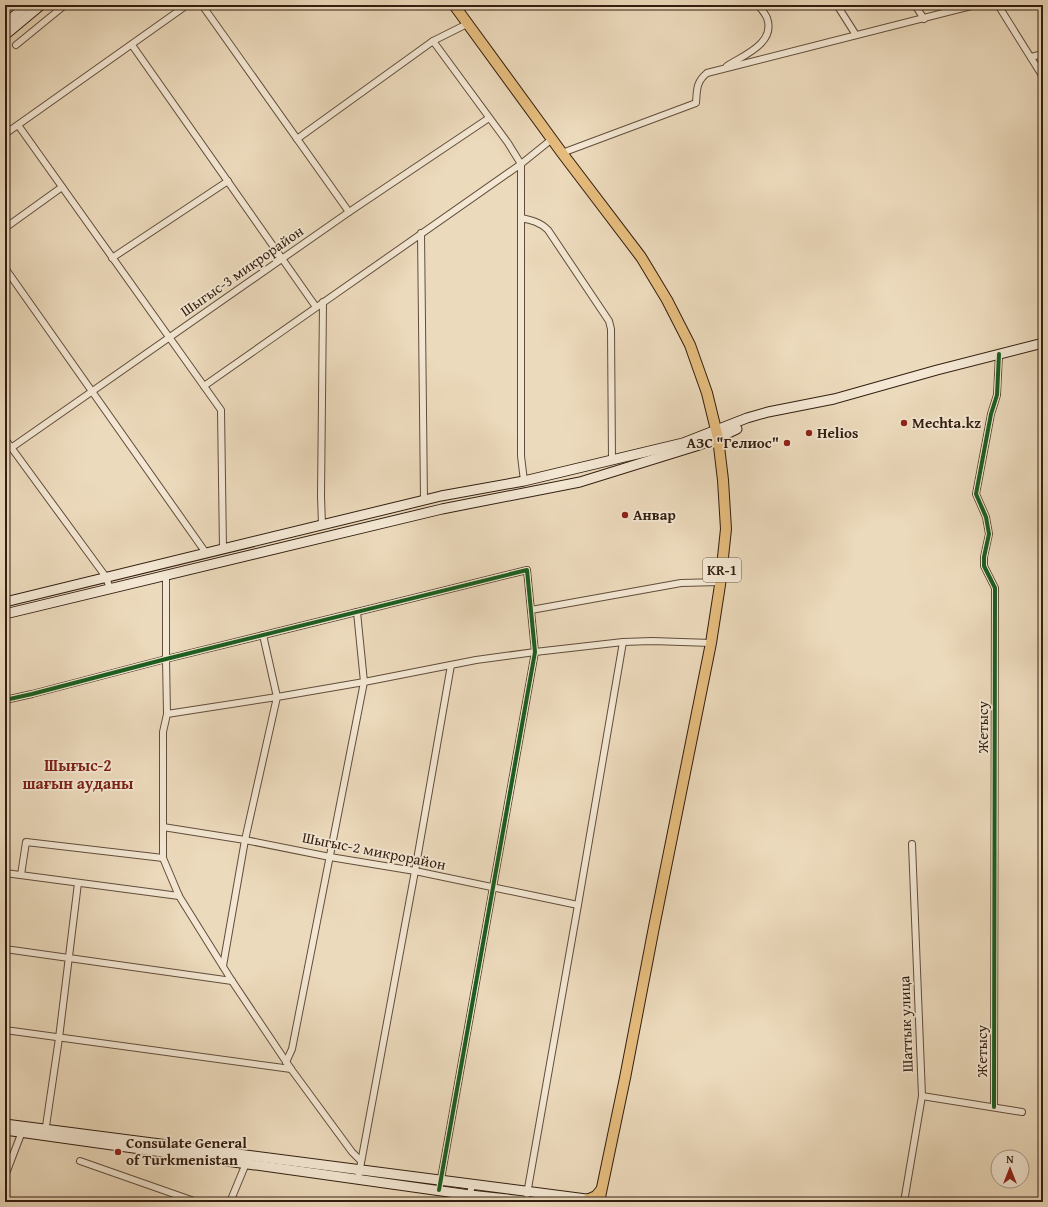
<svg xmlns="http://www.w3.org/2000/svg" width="1048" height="1207" viewBox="0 0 1048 1207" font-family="'Gentium Book Plus',serif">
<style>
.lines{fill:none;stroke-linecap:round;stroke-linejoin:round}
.street-casing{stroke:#614d3b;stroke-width:8}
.secondary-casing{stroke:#331e10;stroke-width:11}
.primary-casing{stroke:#331e10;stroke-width:12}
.street{stroke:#f3e7d3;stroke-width:6}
.secondary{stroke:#f3e7d3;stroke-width:9}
.primary{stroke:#e6bd7e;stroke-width:10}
.cycleway-casing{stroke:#f3e7d3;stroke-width:6}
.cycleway{stroke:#1b5e20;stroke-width:4}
.poi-dot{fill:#8f2418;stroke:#f3e7d3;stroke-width:1.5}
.labels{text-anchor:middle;stroke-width:3.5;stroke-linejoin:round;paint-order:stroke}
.shield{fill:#f3e7d3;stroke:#6d5a4a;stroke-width:1}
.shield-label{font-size:14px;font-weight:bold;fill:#331e10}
.street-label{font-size:15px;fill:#331e10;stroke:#f3e7d3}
.poi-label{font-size:15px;font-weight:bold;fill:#331e10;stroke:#f3e7d3;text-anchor:start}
.neighbourhood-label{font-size:16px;font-weight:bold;fill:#7a1f14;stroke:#f3e7d3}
</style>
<rect width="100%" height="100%" fill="#ecdabc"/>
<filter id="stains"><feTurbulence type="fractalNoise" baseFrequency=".005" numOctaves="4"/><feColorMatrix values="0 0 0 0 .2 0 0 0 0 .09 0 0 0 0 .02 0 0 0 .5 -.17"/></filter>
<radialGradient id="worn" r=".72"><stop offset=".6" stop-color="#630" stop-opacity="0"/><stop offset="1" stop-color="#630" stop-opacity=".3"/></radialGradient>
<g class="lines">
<!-- street casing -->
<g class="street-casing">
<g id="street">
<polyline points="202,5 349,212"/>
<polyline points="837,5 856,35"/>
<polyline points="915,5 924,19"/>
<polyline points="998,5 1043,77"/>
<polyline points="433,41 508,143 521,164 521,456 524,481"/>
<polyline points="16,45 65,5"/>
<polyline points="132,45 316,307"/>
<polyline points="1031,57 1043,54"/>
<path d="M727,66c17,-11 49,-23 40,-48 -2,-5 -6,-9 -9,-13"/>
<polyline points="18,125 221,410 223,549"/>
<polyline points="5,134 187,5"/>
<polyline points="297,139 433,41 467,24"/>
<path d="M562,153l134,-50c1,-13 0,-21 11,-30l268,-68"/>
<path d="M521,218c10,2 19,4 27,12l61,91 2,8 1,131"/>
<polyline points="5,228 62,187"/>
<polyline points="421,233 424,500"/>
<polyline points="112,258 228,181"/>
<polyline points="5,268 206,553"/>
<polyline points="204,386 521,164 552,139"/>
<polyline points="5,439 106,577 110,589"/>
<polyline points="11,448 349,212 489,118"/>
<polyline points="322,525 321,496 323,302"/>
<polyline points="166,575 166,659 167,714 163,732 163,858 179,896 232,981 291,1069 352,1152 361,1161"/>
<polyline points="531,610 681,583 720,582"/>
<polyline points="5,700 32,694 166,659 527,570 535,652 439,1190"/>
<polyline points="167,714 277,697 364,682 476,660 535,652 623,642 652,641 711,643"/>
<polyline points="163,827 245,840 330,857 415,871 578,905"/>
<polyline points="5,873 179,896"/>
<polyline points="21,875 26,842 163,858"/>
<polyline points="5,949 232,981"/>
<polyline points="223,966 245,840 277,697 263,635"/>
<polyline points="5,1030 291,1069"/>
<polyline points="286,1062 292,1049 364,682 357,612"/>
<polyline points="922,1096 1022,1112"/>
<polyline points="994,1107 995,588 984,566 984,557 989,534 986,517 976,494 991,414 997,395 999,354"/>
<polyline points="45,1133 59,1038 78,883"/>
<polyline points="80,1161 197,1202"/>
<polyline points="5,1176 23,1129"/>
<polyline points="358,1179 415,871 451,665"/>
<polyline points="527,1194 578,905 623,642"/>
<polyline points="230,1202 247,1161"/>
<polyline points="468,1202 472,1185"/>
<polyline points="904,1202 922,1096 912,844"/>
</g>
</g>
<!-- secondary casing -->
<g class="secondary-casing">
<g id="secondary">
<polyline points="5,24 27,5"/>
<polyline points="5,35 41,5"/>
<polyline points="5,602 441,496 524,481 683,443 747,418 768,412 834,399 937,370 1043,343"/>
<polyline points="5,614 442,509 580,482 696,446 718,438 737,429"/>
<polyline points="5,1124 594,1200"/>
<polyline points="5,1130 470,1195 534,1202"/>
</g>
</g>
<!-- primary casing -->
<g class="primary-casing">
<g id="primary">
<polyline points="454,5 562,153 641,257 667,300 690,345 707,393 718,438 723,480 726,529 720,585 711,643 654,927 625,1078 599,1202"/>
<polyline points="587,1200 596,1196 601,1190"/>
</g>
</g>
<!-- street -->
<use href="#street" class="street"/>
<!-- secondary -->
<use href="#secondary" class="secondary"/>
<!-- primary -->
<use href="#primary" class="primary"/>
<!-- cycleway casing -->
<g class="cycleway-casing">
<g id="cycleway">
<polyline points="5,700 32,694 166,659 527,570 535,652 439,1190"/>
<polyline points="994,1107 995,588 984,566 984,557 989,534 986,517 976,494 991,414 997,395 999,354"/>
</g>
</g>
<!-- cycleway -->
<use href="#cycleway" class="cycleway"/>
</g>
<!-- markers -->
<g class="poi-dot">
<circle cx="904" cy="423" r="4"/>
<circle cx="809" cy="433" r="4"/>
<circle cx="787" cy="443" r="4"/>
<circle cx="625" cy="515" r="4"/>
<circle cx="118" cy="1152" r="4"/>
</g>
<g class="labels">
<!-- shield labels -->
<rect class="shield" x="703" y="558" width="38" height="24" rx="3"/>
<g class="shield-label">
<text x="722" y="575">KR-1</text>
</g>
<!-- street labels -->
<g class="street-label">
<text transform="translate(242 271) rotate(-35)" y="5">Шыгыс-3 микрорайон</text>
<text transform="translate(983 727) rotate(-90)" y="5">Жетысу</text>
<text transform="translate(374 851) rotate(11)" y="5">Шыгыс-2 микрорайон</text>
<text transform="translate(906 1024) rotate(-92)" y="5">Шаттык улица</text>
<text transform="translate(982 1051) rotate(-90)" y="5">Жетысу</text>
</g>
<!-- poi labels -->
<g class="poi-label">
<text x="912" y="428">Mechta.kz</text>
<text x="817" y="438">Helios</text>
<text x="779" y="448" text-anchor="end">АЗС "Гелиос"</text>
<text x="633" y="520">Анвар</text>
<text x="126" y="1148">Consulate General<tspan x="126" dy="17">of Turkmenistan</tspan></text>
</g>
<!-- neighbourhood labels -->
<g class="neighbourhood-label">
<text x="78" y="771">Шығыс-2<tspan x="78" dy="18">шағын ауданы</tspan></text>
</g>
</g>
<!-- margin -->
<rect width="1048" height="1207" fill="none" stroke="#ecdabc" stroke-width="20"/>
<rect x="6" y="6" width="1036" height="1195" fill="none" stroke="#331e10" stroke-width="2"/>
<rect x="10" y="10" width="1028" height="1187" fill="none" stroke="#331e10"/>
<!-- north arrow -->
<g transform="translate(1010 1169)"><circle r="19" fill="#f3e7d3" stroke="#a69785"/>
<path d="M0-3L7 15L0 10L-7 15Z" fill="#8f2418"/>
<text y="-6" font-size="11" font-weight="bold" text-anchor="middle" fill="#331e10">N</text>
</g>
<rect width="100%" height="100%" filter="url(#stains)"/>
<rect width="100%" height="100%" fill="url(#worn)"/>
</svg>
